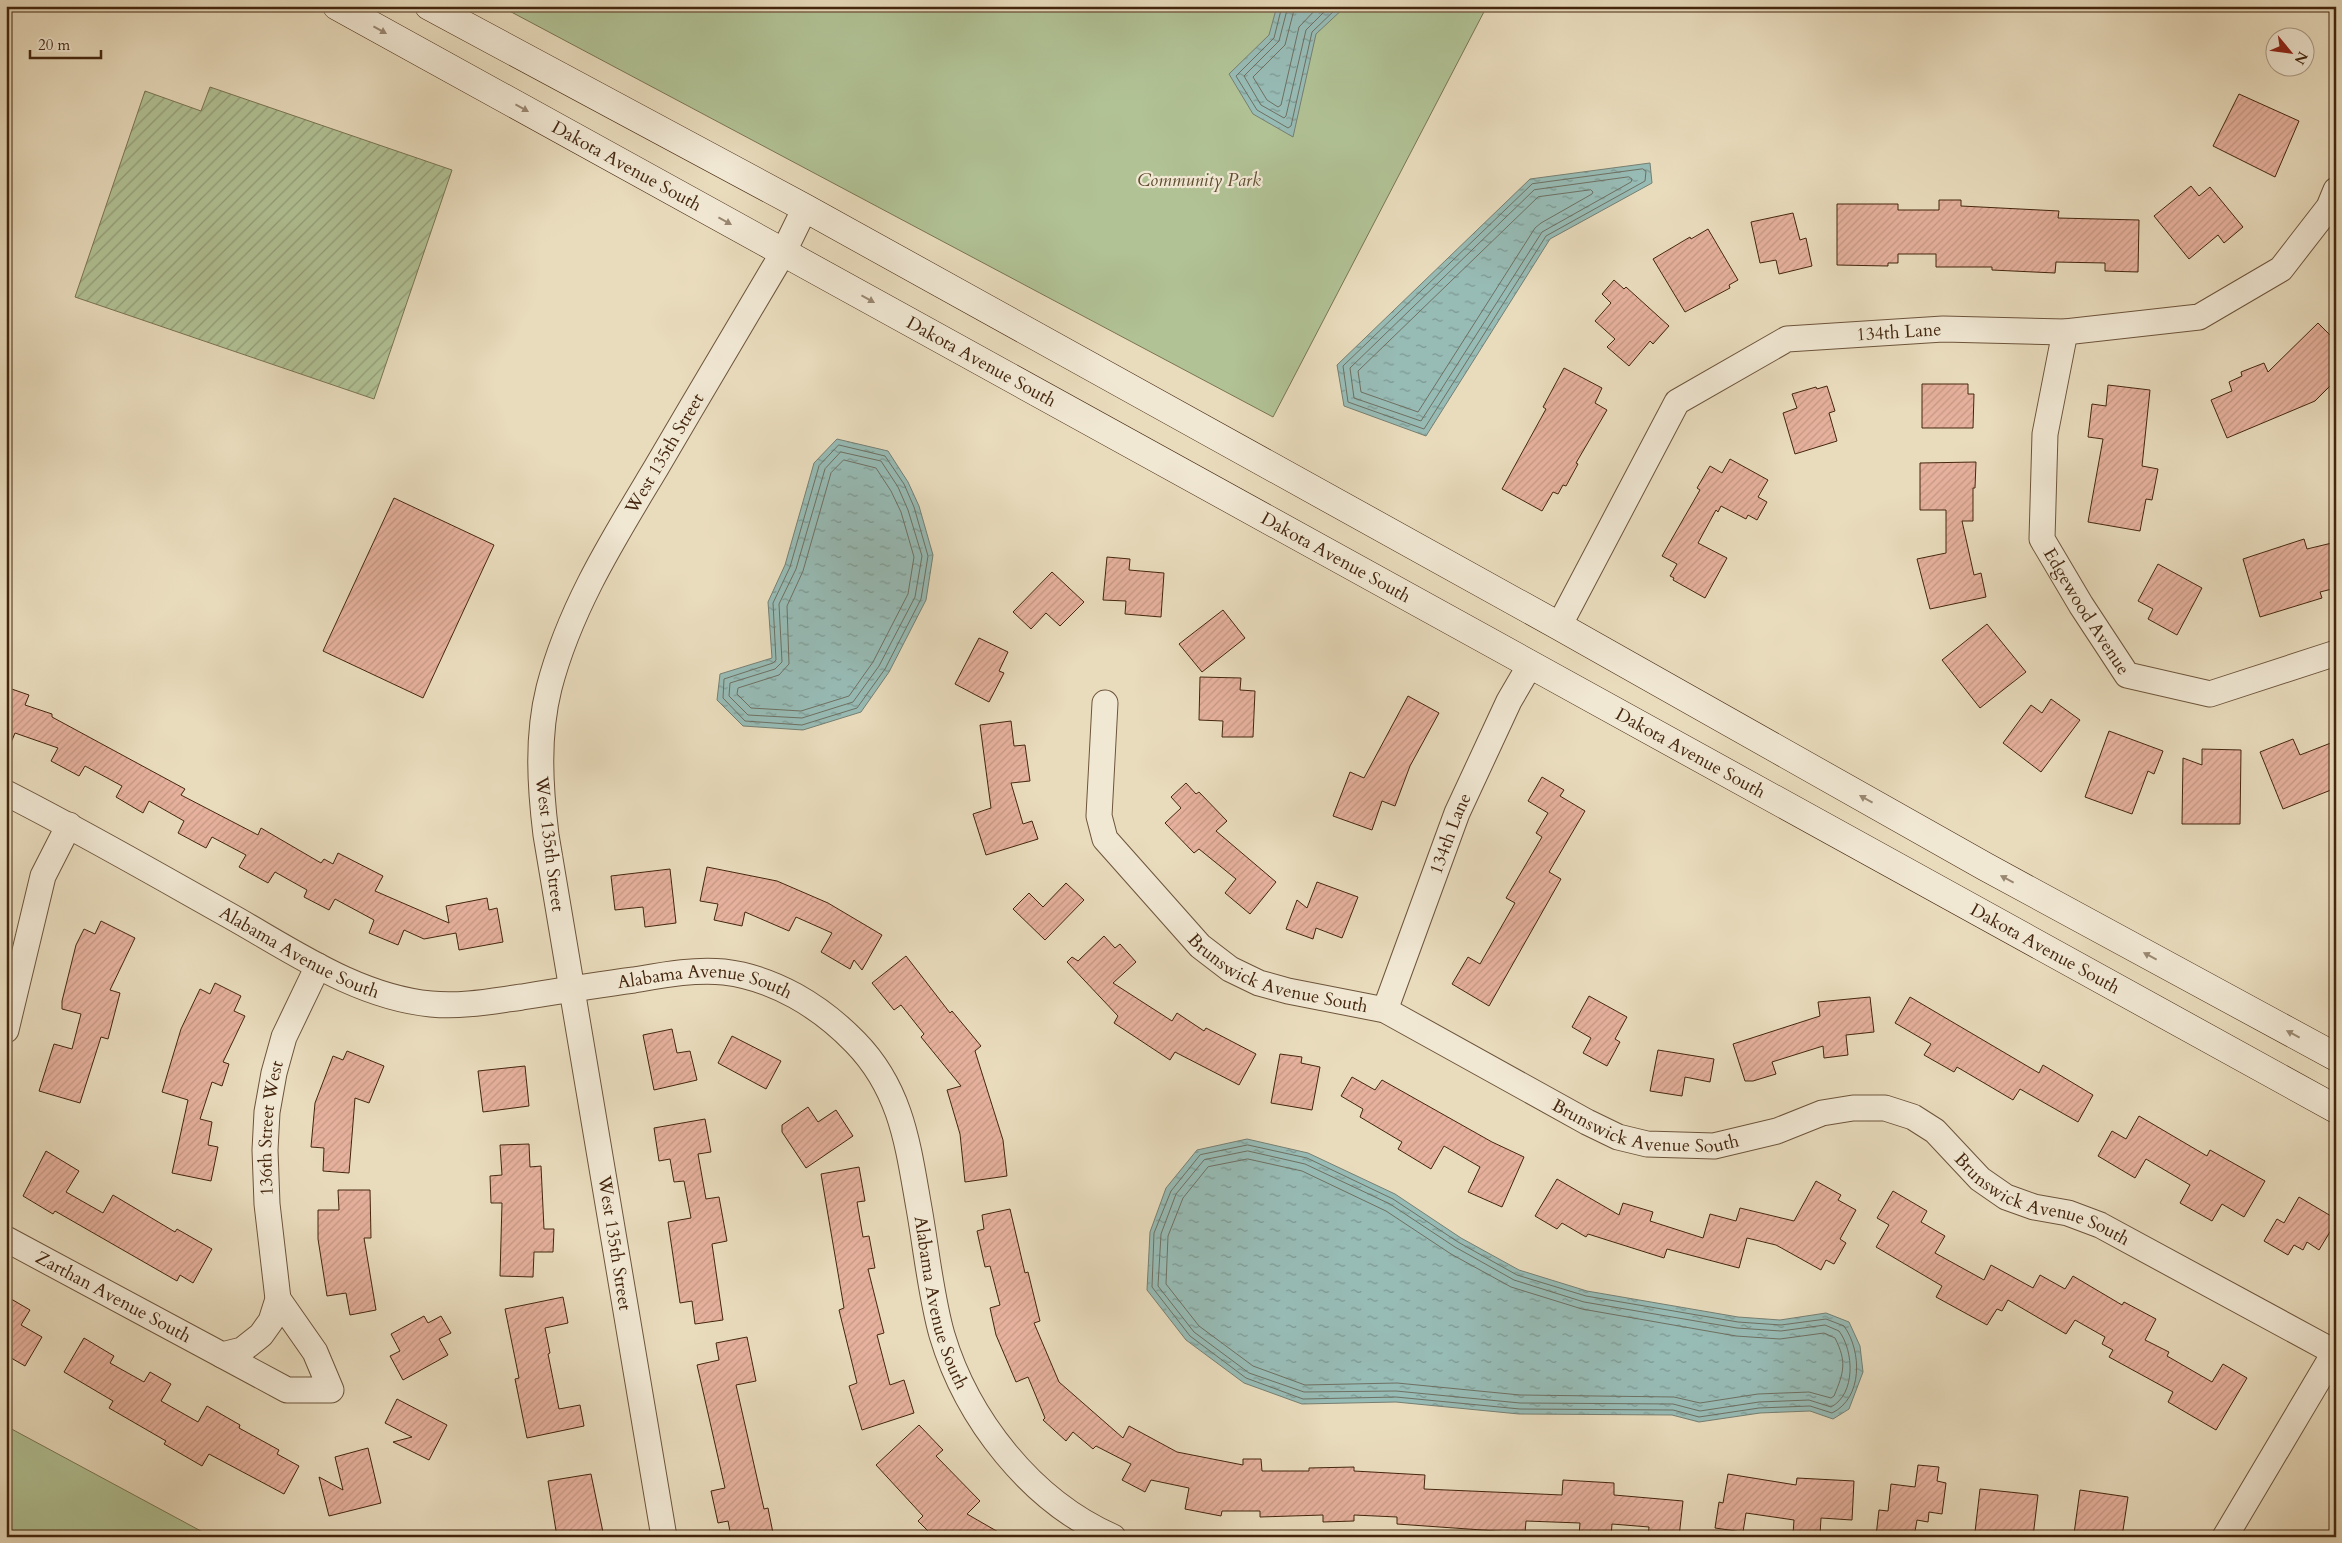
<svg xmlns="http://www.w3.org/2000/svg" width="2342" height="1543" viewBox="0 0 2342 1543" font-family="Cardo,serif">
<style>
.park{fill:#b1c295;stroke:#7a7452}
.garden{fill:url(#garden-furrows);stroke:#7a7452}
.water{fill:url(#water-ripples);stroke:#767f72}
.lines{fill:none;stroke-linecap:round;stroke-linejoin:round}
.shore{stroke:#6e7062;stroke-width:1}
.building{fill:url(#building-hatch);stroke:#44260e}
.minor-casing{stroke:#6d543a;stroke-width:27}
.secondary-casing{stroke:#44260e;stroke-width:29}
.minor{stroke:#f1e8d4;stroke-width:25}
.secondary{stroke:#f1e8d4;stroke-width:28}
.oneway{fill:#9a8771}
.labels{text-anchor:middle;stroke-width:4.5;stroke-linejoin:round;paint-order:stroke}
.street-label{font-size:18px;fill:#44260e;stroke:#f1e8d4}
.park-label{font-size:18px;font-style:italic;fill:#5f4d30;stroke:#f1e8d4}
</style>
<defs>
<pattern id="garden-furrows" width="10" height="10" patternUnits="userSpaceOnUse" patternTransform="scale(1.25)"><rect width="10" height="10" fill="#b1c295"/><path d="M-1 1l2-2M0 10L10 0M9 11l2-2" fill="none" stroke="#929d78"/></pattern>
<pattern id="water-ripples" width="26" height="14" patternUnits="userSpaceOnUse" patternTransform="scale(1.25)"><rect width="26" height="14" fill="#97bbb5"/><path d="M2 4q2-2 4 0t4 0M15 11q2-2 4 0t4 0" fill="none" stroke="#7d9892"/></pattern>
<pattern id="building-hatch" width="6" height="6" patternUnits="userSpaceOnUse" patternTransform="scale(1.25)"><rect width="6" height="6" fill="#e6b19d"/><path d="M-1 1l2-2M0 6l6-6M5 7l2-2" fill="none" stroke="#c69886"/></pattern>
</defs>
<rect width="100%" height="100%" fill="#e9dcbd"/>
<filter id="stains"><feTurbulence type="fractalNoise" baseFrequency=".004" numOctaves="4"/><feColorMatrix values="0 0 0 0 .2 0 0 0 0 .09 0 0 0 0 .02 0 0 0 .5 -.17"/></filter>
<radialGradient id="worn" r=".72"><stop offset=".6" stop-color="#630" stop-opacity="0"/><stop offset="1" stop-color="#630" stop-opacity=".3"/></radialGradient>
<!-- park -->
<g class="park">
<polygon points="500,6 1487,6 1273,417"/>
<polygon points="6,1426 212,1537 6,1537"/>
</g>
<!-- garden -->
<polygon class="garden" points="210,87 452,170 374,399 75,297 145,91 201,111"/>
<!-- water -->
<g class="water">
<polygon points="1277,6 1346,6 1316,34 1293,137 1253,114 1229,74 1269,35"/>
<polygon points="1650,163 1652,183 1550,239 1426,436 1344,406 1337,365 1530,179"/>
<polygon points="837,439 888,451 908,482 919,506 933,555 926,600 889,672 861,712 803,730 743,726 717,700 720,674 772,658 768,602 785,565 814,463"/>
<polygon points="1247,1139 1308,1153 1395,1194 1461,1238 1519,1270 1587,1291 1738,1317 1780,1320 1826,1313 1849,1322 1860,1346 1863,1372 1849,1409 1833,1419 1810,1411 1760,1413 1699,1422 1672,1415 1519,1414 1396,1402 1302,1404 1244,1383 1186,1340 1147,1290 1150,1232 1166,1188 1197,1150"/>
</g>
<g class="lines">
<!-- shore -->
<g class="shore">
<polyline points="1282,6 1274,38 1236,76 1257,110 1288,128 1291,126 1312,32 1339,6"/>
<polyline points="1288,6 1279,41 1244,76 1261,105 1284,118 1286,116 1306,30 1330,6"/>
<polyline points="1295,6 1285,45 1253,77 1267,100 1278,107 1281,105 1299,27 1319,6"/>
<polygon points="1643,169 1646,171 1645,181 1546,236 1424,429 1348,402 1343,366 1532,184"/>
<polygon points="1629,177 1632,179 1631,182 1542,232 1421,421 1354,398 1350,368 1534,190"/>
<polygon points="1591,190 1593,192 1592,194 1541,223 1535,228 1418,412 1361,392 1358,371 1538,197"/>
<polygon points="839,445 885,456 904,484 914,507 928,556 921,599 885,669 857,708 802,725 745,721 723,698 724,679 773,663 776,660 773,603 790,567 819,466"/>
<polygon points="841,452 881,461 898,487 908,510 922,556 915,597 879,666 853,702 802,718 748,715 729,696 730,683 775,669 782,662 779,604 796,569 825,469"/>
<polygon points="844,460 876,468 891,491 901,512 914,557 908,594 873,662 849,696 801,711 751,708 737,694 738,688 779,675 789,664 787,606 803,571 831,473"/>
<path d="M1248,1145l59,13 86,41 65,43 59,33 69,21 152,26 43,3 45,-6 18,7c18,25 19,72 -12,87l-22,-7 -51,2 -60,9 -26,-7 -153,-1 -124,-12 -93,2 -57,-21 -56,-42 -38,-49 2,-54 17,-42 29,-36z"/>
<path d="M1248,1151l57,13 85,40 65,43 59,33 70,22 153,26 44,3 44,-6 14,6c15,20 17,63 -8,76l-22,-7 -50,2 -59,9 -27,-7 -153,-1 -124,-12 -92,1 -55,-19 -55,-41 -36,-46 3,-52 15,-40 28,-34z"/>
<path d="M1248,1159l54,12 84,40 65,43 60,33 71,22 154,27 44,3 44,-6 11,5c12,24 9,34 -1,58l-3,2 -22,-6 -51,2 -58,9 -26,-6 -154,-2 -123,-12 -92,2 -52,-19 -54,-40 -33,-42 2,-48 15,-38 25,-31z"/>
</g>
</g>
<!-- building -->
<g class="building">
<polygon points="2239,94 2299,121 2275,177 2213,146"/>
<polygon points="2191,186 2199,196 2210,187 2243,227 2224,243 2218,235 2189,259 2154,216"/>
<polygon points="1939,200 1961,200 1961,206 2059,211 2058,218 2139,220 2138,272 2105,271 2105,263 2056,262 2055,273 1992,270 1992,267 1936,267 1936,254 1898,254 1898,263 1888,263 1888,266 1837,265 1837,204 1898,204 1898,210 1939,210"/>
<polygon points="1793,213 1800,240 1806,238 1812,266 1779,274 1776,260 1760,263 1751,222"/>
<polygon points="1708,229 1738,280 1729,285 1730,288 1685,312 1653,259 1690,237 1691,239"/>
<polygon points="1614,280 1624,289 1626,287 1669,326 1653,344 1650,341 1629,366 1607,347 1615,339 1595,321 1611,303 1602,294"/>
<polygon points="2318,323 2336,341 2336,380 2315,401 2227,438 2211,400 2232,391 2229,382 2242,376 2241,372 2264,363 2268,372"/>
<polygon points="1564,368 1602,388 1595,403 1607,410 1576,463 1578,464 1566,486 1563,485 1558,494 1553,492 1542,511 1502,489 1546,409 1543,407"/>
<polygon points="1922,384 1968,384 1968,394 1974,394 1973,428 1922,428"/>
<polygon points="2108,385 2150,390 2142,466 2158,469 2152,500 2146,499 2140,531 2088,522 2103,439 2088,437 2092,404 2106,406"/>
<polygon points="1827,386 1835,411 1829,413 1837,441 1795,454 1783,413 1797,408 1792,394 1816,387 1817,389"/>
<polygon points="1730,459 1768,480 1758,497 1767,502 1757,520 1748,515 1746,519 1721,506 1718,512 1716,510 1698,543 1727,558 1705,598 1673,580 1674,578 1670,576 1677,564 1662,556 1700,490 1697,488 1710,466 1722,473"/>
<polygon points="1976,462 1975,488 1973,488 1973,521 1962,521 1974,575 1981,573 1986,597 1930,609 1917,559 1946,553 1946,510 1920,510 1920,463"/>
<polygon points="394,498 494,545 423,698 323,651"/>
<polygon points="2304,539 2307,549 2336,542 2336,588 2320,592 2322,598 2260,617 2243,559"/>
<polygon points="1107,557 1130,559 1129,570 1164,573 1161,617 1125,614 1126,601 1103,600"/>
<polygon points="2158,564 2202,588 2177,635 2148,619 2153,609 2138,601"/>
<polygon points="1052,572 1084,602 1060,626 1046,613 1031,629 1013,612"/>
<polygon points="1223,610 1245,638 1202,672 1179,644"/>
<polygon points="1987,624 2026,672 1980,708 1942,660"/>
<polygon points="979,638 1008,652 999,671 1004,673 989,702 955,684"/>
<polygon points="1200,677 1241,678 1240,690 1255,691 1253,737 1222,737 1223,721 1199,720"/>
<polygon points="6,687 29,695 25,705 52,714 52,717 185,789 181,795 258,835 261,828 321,863 324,859 333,864 338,853 383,876 375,891 449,923 446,906 487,898 489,910 497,908 503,942 459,950 456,933 424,939 404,930 398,945 369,933 374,920 335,899 329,910 304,897 307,890 275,872 268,883 239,867 246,855 212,837 206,848 178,833 184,821 149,801 143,813 116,797 122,786 85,766 79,776 51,761 58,748 15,733 8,750 6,749"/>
<polygon points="1408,696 1439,713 1410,766 1395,806 1382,801 1372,830 1333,816 1350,772 1364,778"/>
<polygon points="2051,699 2080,720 2041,772 2003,743 2031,705 2042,713"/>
<polygon points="1011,721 1014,746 1025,745 1030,781 1011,783 1023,824 1032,821 1038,839 986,855 973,814 991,808 980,725"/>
<polygon points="2109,731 2163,751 2154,774 2148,771 2132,814 2085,797"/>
<polygon points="2293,739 2300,755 2336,741 2336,788 2283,809 2260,752"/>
<polygon points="2202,749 2241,750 2240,824 2182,824 2183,758 2202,765"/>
<polygon points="1542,777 1564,790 1560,796 1585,811 1549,872 1561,879 1489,1006 1452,984 1468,957 1480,964 1515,903 1506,898 1542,837 1536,833 1548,813 1528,801"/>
<polygon points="1186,783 1196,794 1199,792 1227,821 1216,831 1276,882 1250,914 1225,893 1236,879 1199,849 1194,853 1165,823 1181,808 1171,797"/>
<polygon points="707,867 777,881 828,903 882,935 862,970 854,960 850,969 821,952 832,933 796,917 789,931 745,912 742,926 714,920 718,904 700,901"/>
<polygon points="670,869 676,923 645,927 643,907 615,910 611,876"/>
<polygon points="1317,882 1358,897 1342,938 1316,928 1313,939 1286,929 1297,900 1307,908"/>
<polygon points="1066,883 1084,900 1045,940 1013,909 1029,893 1043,907"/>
<polygon points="101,921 135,938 110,990 120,993 108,1039 101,1037 80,1103 39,1091 54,1044 72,1049 81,1014 62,1009 62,1001 76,945 84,929 95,934"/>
<polygon points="1104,936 1115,948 1120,944 1136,962 1113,983 1172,1021 1177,1013 1204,1031 1206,1028 1256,1054 1239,1085 1175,1052 1170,1060 1114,1023 1118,1016 1067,962 1072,957 1078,961"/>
<polygon points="906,956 950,1013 952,1011 981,1046 975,1051 1003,1140 1007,1176 965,1182 960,1134 947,1090 961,1086 921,1037 924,1034 901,1005 894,1010 872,983"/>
<polygon points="215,983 241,996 234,1011 245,1016 223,1062 229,1064 222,1086 212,1082 200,1119 212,1122 208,1145 218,1147 211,1181 172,1173 188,1100 162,1092 181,1029 200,989 210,994"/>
<polygon points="1589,996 1627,1017 1615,1039 1620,1042 1607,1066 1583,1053 1591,1038 1572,1027"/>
<polygon points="1870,997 1874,1032 1846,1035 1848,1055 1824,1058 1823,1046 1772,1062 1776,1074 1753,1081 1745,1081 1733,1044 1820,1016 1818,1002"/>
<polygon points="1910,997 2039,1073 2043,1065 2093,1095 2078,1122 2020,1089 2013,1100 1957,1067 1954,1072 1924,1055 1931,1044 1895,1023"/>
<polygon points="672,1029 677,1053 690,1051 697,1080 654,1090 643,1035"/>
<polygon points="732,1036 781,1061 766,1089 718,1063"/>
<polygon points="1658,1050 1714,1059 1710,1082 1685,1077 1682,1096 1650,1091"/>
<polygon points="347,1051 384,1066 369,1103 355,1098 349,1173 323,1171 324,1148 311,1147 315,1103 333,1056 343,1060"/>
<polygon points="1280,1054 1302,1057 1301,1063 1320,1067 1312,1110 1271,1103"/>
<polygon points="525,1066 529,1106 483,1112 478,1071"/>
<polygon points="1352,1077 1375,1090 1382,1080 1492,1142 1524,1157 1502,1207 1468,1192 1480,1167 1444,1146 1431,1169 1398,1149 1402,1142 1360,1117 1363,1109 1341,1096"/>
<polygon points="808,1107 818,1122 836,1110 853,1136 806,1168 782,1132 782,1125"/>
<polygon points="2139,1116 2207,1156 2210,1150 2265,1181 2244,1217 2222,1204 2212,1221 2180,1203 2190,1185 2146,1159 2135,1178 2098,1156 2112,1131 2126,1139"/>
<polygon points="705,1119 711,1152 698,1154 706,1199 719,1197 727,1241 712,1244 723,1320 695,1324 692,1301 680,1303 668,1222 691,1218 684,1181 674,1182 670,1159 659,1161 654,1128"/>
<polygon points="529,1144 530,1167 541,1166 544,1229 554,1229 553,1252 534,1252 533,1277 500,1276 502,1203 491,1203 490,1176 502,1175 500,1145"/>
<polygon points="46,1151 79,1171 66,1192 103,1213 113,1195 175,1232 177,1229 212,1249 193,1283 180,1275 177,1281 55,1211 53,1214 23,1196"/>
<polygon points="859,1167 865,1201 857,1202 863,1237 869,1236 875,1268 868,1269 884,1333 877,1335 890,1385 904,1380 914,1413 862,1430 849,1386 857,1383 839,1310 844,1308 821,1174"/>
<polygon points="1557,1179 1619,1215 1623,1203 1653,1212 1650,1221 1703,1238 1710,1214 1736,1221 1740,1208 1794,1221 1816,1181 1841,1195 1838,1200 1856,1210 1840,1239 1846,1243 1834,1264 1826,1260 1821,1270 1776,1245 1747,1238 1739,1268 1667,1249 1664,1258 1588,1234 1586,1237 1562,1223 1557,1229 1535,1216"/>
<polygon points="338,1190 370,1190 371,1238 364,1238 376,1310 350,1315 346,1293 327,1296 318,1239 318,1210 339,1210"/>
<polygon points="1893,1191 1927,1211 1921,1222 1945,1236 1935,1253 1984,1280 1991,1265 2033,1288 2040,1275 2065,1289 2073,1276 2122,1305 2124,1302 2156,1319 2145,1340 2169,1352 2167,1356 2212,1382 2223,1364 2247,1378 2216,1430 2168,1402 2173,1392 2109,1357 2113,1350 2102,1344 2105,1337 2075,1320 2066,1334 2008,1300 2002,1311 1997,1309 1987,1325 1936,1297 1942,1286 1876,1247 1889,1225 1877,1218"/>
<polygon points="2299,1197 2336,1219 2336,1222 2319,1250 2307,1242 2303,1250 2294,1245 2288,1255 2264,1241 2277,1219 2284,1223"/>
<polygon points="1010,1209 1025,1273 1028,1272 1040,1321 1034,1323 1059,1382 1123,1438 1129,1426 1177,1452 1243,1465 1243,1459 1261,1459 1262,1471 1309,1471 1309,1468 1354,1467 1354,1471 1425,1475 1424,1489 1562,1495 1563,1480 1614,1483 1614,1495 1683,1501 1679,1537 1648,1537 1649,1527 1612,1524 1611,1537 1608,1537 1579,1535 1580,1523 1526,1521 1525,1533 1397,1524 1397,1517 1354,1515 1354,1521 1323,1522 1323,1515 1260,1517 1260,1511 1222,1511 1221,1516 1185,1509 1189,1488 1151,1480 1145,1492 1122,1480 1131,1464 1096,1446 1093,1449 1073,1432 1066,1441 1043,1420 1045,1418 1028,1377 1016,1382 996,1335 990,1308 1000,1305 990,1266 985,1267 977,1231 984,1229 982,1215"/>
<polygon points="6,1296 30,1310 21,1325 42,1337 25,1366 6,1355"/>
<polygon points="563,1297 568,1323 545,1328 550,1353 548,1354 559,1409 580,1405 584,1426 527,1438 515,1379 519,1378 505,1309"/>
<polygon points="424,1316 428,1323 441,1316 451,1333 439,1339 448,1355 403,1380 390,1356 400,1351 391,1334"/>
<polygon points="747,1337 756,1381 736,1385 764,1509 768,1508 773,1533 757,1537 731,1537 728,1521 718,1523 711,1491 725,1488 697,1365 719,1360 716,1343"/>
<polygon points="84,1338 114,1356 110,1363 144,1382 150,1372 171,1384 161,1401 198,1422 207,1406 240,1425 239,1428 279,1450 277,1454 299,1466 284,1494 209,1454 202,1466 164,1444 166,1441 109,1408 113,1401 64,1372"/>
<polygon points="397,1399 447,1425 429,1460 393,1442 412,1437 385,1423"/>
<polygon points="919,1425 943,1450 936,1456 980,1501 967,1514 1007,1537 934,1537 918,1521 923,1516 876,1465"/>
<polygon points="368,1448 381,1503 329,1516 319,1477 343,1490 335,1457"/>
<polygon points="1918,1465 1939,1467 1937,1481 1946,1483 1942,1514 1929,1512 1928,1522 1917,1520 1914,1537 1876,1536 1879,1510 1888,1511 1891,1484 1915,1487"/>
<polygon points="591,1474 604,1537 557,1537 548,1481"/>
<polygon points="1728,1474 1796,1485 1797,1478 1854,1481 1852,1520 1821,1518 1820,1535 1793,1534 1794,1520 1746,1513 1743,1532 1715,1528 1719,1502 1723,1503"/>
<polygon points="1980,1489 2038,1495 2033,1537 1995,1537 1995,1534 1975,1532"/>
<polygon points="2080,1490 2128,1497 2122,1537 2090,1537 2074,1534"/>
</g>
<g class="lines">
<!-- minor casing -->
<g class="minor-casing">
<g id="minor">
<path id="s1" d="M2065,332l-20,102 -3,105 39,66 46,70 83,19 126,-41"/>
<path id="s2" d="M1559,626l118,-224 110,-63 156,-10 122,3 134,-15 82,-48 48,-62 7,-17"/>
<path id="s3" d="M1105,703l-6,113 6,23 95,107 30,23 29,14 29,8 97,19 202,112 31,15 29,7 67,2 63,-15 45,-18 31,-5h32l28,9 22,14 45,48 26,18 28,10 34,6 32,12 236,128"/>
<path id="s4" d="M6,793c77,39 151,82 226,124 62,35 126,80 199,87 31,3 61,-3 91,-7 37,-6 74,-12 112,-17 29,-5 60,-11 90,-8 50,6 96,34 131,70 47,48 53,104 64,166 7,39 12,89 23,127 25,84 89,166 171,202"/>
<path id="s5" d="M1385,1010l72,-197 52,-112 21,-36"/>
<polyline points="6,1030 43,876 69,825"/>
<path id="s6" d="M6,1239l216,116 20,-5 19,-15 10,-14 7,-22 -11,-95 -2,-54 2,-38 7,-39 10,-36 34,-71"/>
<polyline points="222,1355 287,1390 331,1390 315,1352 278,1299"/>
<path id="s7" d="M664,1537l-118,-702c-6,-49 -9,-99 3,-147 21,-81 65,-150 107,-220 42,-72 85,-144 127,-215l22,-45"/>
<polyline points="2225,1537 2336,1350"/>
</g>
</g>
<!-- secondary casing -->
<g class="secondary-casing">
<g id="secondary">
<path id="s8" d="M337,6l1999,1103"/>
<polyline points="429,6 805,208 1559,626 1986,867 2336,1057"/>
</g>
</g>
<!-- minor -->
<use href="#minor" class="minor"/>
<!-- secondary -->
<use href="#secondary" class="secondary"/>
</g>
<!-- one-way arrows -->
<defs><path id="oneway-solid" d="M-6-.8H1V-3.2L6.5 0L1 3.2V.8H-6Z" transform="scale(1.25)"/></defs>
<g class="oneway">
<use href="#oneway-solid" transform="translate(380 30) rotate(29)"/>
<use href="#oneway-solid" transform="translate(522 108) rotate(29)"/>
<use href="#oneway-solid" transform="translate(725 221) rotate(29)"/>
<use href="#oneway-solid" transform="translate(868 299) rotate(29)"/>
<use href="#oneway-solid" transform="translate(1866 799) rotate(-151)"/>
<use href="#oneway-solid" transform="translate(2007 879) rotate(-152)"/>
<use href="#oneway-solid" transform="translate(2150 956) rotate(-152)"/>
<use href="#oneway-solid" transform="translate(2293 1034) rotate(-152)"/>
</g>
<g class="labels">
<!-- street labels -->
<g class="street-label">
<text dy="6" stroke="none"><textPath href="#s8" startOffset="331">Dakota Avenue South</textPath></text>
<text dy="6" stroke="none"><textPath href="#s2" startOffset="492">134th Lane</textPath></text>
<text dy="6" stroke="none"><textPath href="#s8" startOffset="736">Dakota Avenue South</textPath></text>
<text dy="6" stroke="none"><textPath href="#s7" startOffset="1122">West 135th Street</textPath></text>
<text dy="6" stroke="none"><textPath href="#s8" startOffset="1141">Dakota Avenue South</textPath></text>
<text dy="6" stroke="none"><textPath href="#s1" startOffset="294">Edgewood Avenue</textPath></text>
<text dy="6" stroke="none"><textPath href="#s8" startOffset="1546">Dakota Avenue South</textPath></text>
<text dy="6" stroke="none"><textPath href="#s5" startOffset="188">134th Lane</textPath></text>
<text transform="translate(550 844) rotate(83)" y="6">West 135th Street</text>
<text dy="6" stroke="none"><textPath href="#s8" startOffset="1951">Dakota Avenue South</textPath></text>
<text dy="6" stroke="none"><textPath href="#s4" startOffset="334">Alabama Avenue South</textPath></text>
<text dy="6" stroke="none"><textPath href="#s3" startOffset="364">Brunswick Avenue South</textPath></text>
<text dy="6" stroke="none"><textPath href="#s4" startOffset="754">Alabama Avenue South</textPath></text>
<text dy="6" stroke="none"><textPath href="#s3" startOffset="769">Brunswick Avenue South</textPath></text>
<text dy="6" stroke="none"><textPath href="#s6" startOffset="502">136th Street West</textPath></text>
<text dy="6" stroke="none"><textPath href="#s3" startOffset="1204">Brunswick Avenue South</textPath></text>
<text transform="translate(615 1243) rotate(81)" y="6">West 135th Street</text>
<text dy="6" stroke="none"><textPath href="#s6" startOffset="122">Zarthan Avenue South</textPath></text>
<text dy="6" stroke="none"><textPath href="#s4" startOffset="1202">Alabama Avenue South</textPath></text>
</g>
<!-- park labels -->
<g class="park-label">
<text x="1199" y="186">Community Park</text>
</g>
</g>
<!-- margin -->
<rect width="2342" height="1543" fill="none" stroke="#e9dcbd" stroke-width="25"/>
<rect x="8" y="8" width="2327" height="1528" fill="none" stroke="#44260e" stroke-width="2.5"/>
<rect x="12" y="12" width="2317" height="1518" fill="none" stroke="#44260e"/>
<!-- north arrow -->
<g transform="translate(2290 52) rotate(119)"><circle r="24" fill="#f1e8d4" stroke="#ac9a85"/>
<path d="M0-4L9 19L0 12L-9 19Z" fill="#8f2418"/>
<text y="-8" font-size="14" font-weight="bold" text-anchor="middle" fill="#44260e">N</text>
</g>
<!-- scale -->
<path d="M30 50v8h71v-8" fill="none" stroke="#44260e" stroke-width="2.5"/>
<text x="38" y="50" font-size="15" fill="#44260e" stroke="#f1e8d4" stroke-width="4" paint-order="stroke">20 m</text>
<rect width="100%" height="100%" filter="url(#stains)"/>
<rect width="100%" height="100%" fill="url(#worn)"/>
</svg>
